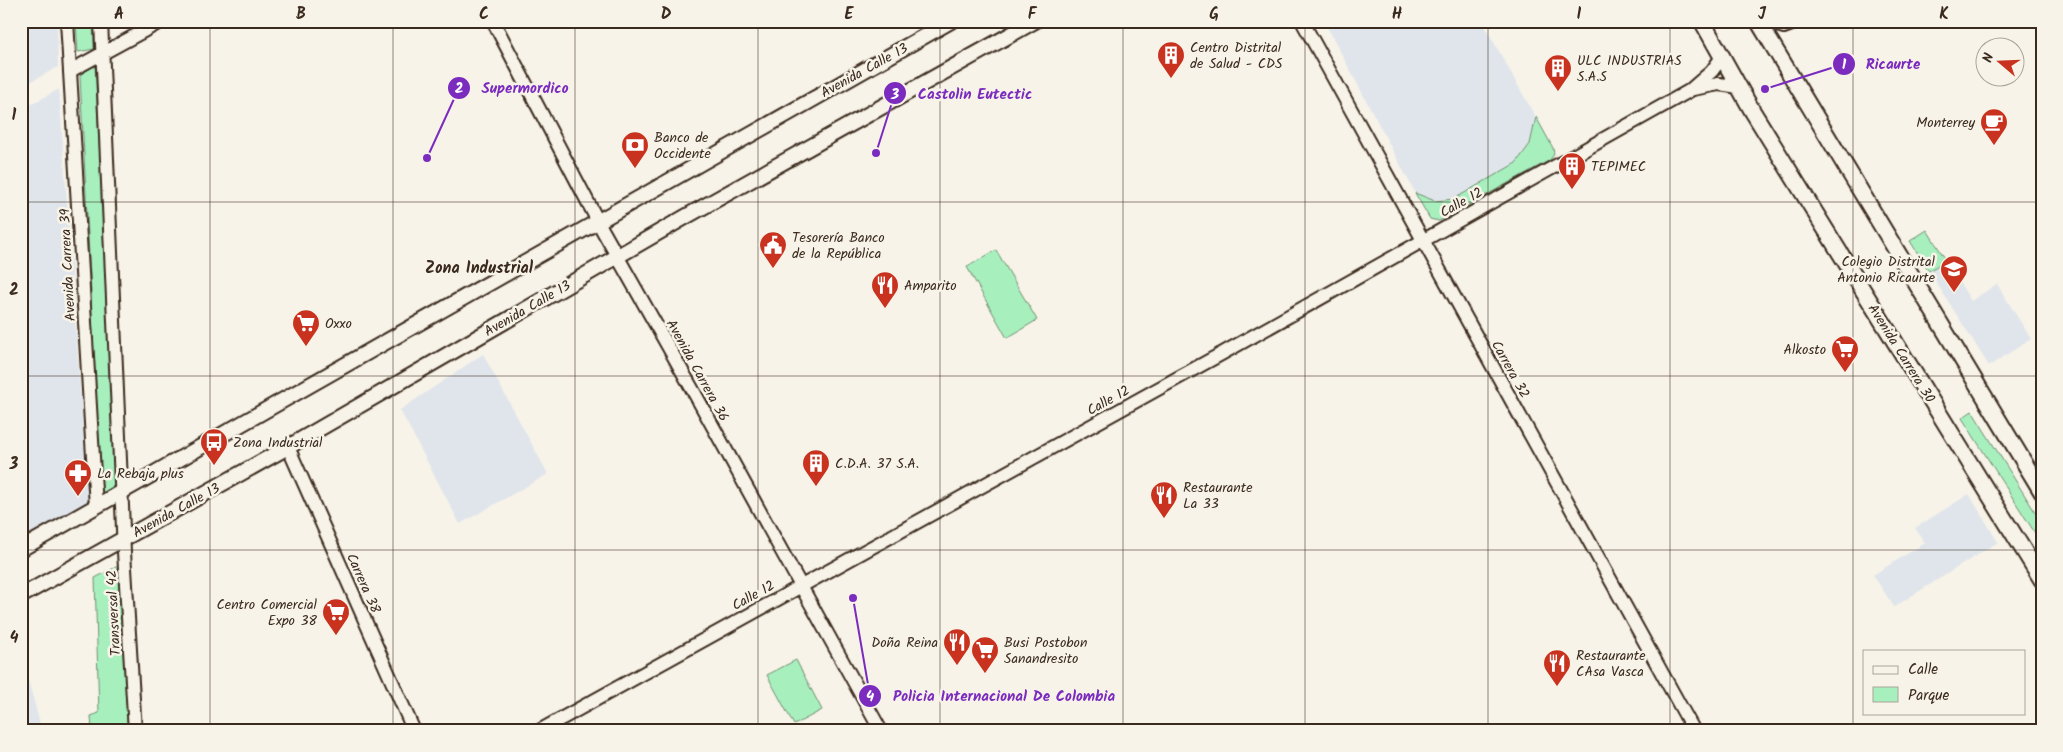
<svg xmlns="http://www.w3.org/2000/svg" width="2063" height="752" viewBox="0 0 2063 752" font-family="Kalam,sans-serif">
<style>
.built{fill:#e0e5eb}
.green{fill:#a7f0be;stroke:#718d6e}
.lines{fill:none;stroke-linecap:round;stroke-linejoin:round}
.secondary-casing{stroke:#3b2a1e;stroke-width:16}
.primary-casing{stroke:#3b2a1e;stroke-width:18}
.highway-casing{stroke:#3b2a1e;stroke-width:19}
.secondary{stroke:#f7f3e8;stroke-width:12}
.primary{stroke:#f7f3e8;stroke-width:14}
.highway{stroke:#f7f3e8;stroke-width:15}
.grid{fill:none;stroke:#3b2a1e;stroke-width:1;stroke-opacity:0.55}
.labels{text-anchor:middle;stroke-width:5;stroke-linejoin:round;paint-order:stroke}
.poi-label{font-size:14px;fill:#3b2a1e;stroke:#f7f3e8;text-anchor:start}
.street-label{font-size:14px;fill:#3b2a1e;stroke:#f7f3e8}
.quarter-label{font-size:16px;font-weight:bold;fill:#3b2a1e;stroke:#f7f3e8}
.leader{fill:none;stroke:#7b2cbf;stroke-width:2}
.callout-dot{fill:#7b2cbf;stroke:#f7f3e8;stroke-width:2}
.mark-label{font-size:15px;text-anchor:middle;font-weight:bold;fill:#fff}
.callout-label{font-size:15px;text-anchor:middle;font-weight:bold;fill:#7b2cbf;stroke:#f7f3e8;stroke-width:5;stroke-linejoin:round;paint-order:stroke}
.neatline{fill:none;stroke:#3b2a1e;stroke-width:2}
.grid-label{font-size:16px;text-anchor:middle;font-weight:bold;fill:#3b2a1e}
</style>
<rect width="100%" height="100%" fill="#f7f3e8"/>
<filter id="ink" filterUnits="userSpaceOnUse"><feTurbulence type="fractalNoise" baseFrequency=".02" numOctaves="2"/><feDisplacementMap in="SourceGraphic" scale="10" xChannelSelector="R" yChannelSelector="G"/><feConvolveMatrix kernelMatrix="1 2 1 2 8 2 1 2 1" color-interpolation-filters="sRGB"/></filter>
<g filter="url(#ink)">
<!-- built -->
<g class="built">
<polygon points="21,21 57,21 58,67 21,87"/>
<polygon points="1324,21 1482,21 1553,148 1552,157 1439,221 1433,221 1428,217"/>
<polygon points="59,89 88,502 21,539 21,110"/>
<polygon points="1927,230 1971,301 1997,284 2031,339 1989,366 1910,241"/>
<polygon points="483,354 548,474 460,524 400,410"/>
<polygon points="1969,494 1998,542 1894,607 1873,575 1925,543 1915,528"/>
<polygon points="21,654 42,731 21,731"/>
</g>
<!-- green -->
<g class="green">
<polygon points="76,21 93,21 94,49 78,52"/>
<polygon points="95,65 117,484 101,494 80,75"/>
<polygon points="1536,117 1553,148 1554,154 1550,160 1439,221 1430,219 1415,193 1435,201 1454,199 1516,163 1530,144"/>
<polygon points="1927,230 1946,260 1929,271 1910,241"/>
<polygon points="996,250 1037,320 1007,338 967,267"/>
<polygon points="1972,411 2042,523 2042,544 1962,418"/>
<polygon points="118,566 128,731 92,731 91,716 99,713 95,578"/>
<polygon points="796,660 822,710 794,725 767,675"/>
</g>
<g class="lines">
<!-- secondary casing -->
<g class="secondary-casing">
<g id="secondary">
<polyline points="67,21 96,507"/>
<polyline points="101,21 124,552 135,731"/>
<polyline points="493,21 603,231 695,394 881,731"/>
<polyline points="1302,21 1694,731"/>
<polyline points="1764,21 1784,27 1800,21"/>
<polyline points="70,71 162,21"/>
<polyline points="1693,89 1719,84 1739,87"/>
<polyline points="288,447 414,731"/>
<polyline points="539,731 1223,353 1689,91 1712,71 1722,57"/>
</g>
</g>
<!-- primary casing -->
<g class="primary-casing">
<g id="primary">
<polyline points="21,549 951,21"/>
<polyline points="21,596 288,447 687,216 1035,21"/>
</g>
</g>
<!-- highway casing -->
<g class="highway-casing">
<g id="highway">
<polyline points="1702,21 1753,112 2042,580"/>
<polyline points="1758,21 2042,492"/>
</g>
</g>
<!-- secondary -->
<use href="#secondary" class="secondary"/>
<!-- primary -->
<use href="#primary" class="primary"/>
<!-- highway -->
<use href="#highway" class="highway"/>
</g>
</g>
<!-- grid -->
<path class="grid" d="M210,21v710M393,21v710M575,21v710M758,21v710M940,21v710M1123,21v710M1305,21v710M1488,21v710M1670,21v710M1853,21v710M21,202h2021M21,376h2021M21,550h2021"/>
<!-- icons -->
<defs>
<g id="building-pin" transform="scale(1.4375)"><path d="M0 17L-7.5 6A9.5 9.5 0 1 1 7.5 6Z" fill="#c8321e" stroke="#f7f3e8"/><path d="M-4-6H4V6H1V3H-1V6H-4ZM-2.5-4.3h1.7v1.8h-1.7ZM.8-4.3h1.7v1.8H.8ZM-2.5-1h1.7V.8h-1.7ZM.8-1h1.7V.8H.8Z" fill="#fff"/></g>
<g id="cafe-pin" transform="scale(1.4375)"><path d="M0 17L-7.5 6A9.5 9.5 0 1 1 7.5 6Z" fill="#c8321e" stroke="#f7f3e8"/><path d="M-5.5-4.5H6V0H3Q3 3.5 0 3.5H-2.5Q-5.5 3.5-5.5 0ZM3-3.2v2h1.7v-2ZM-6 4.5H4V6H-6Z" fill="#fff"/></g>
<g id="bank-pin" transform="scale(1.4375)"><path d="M0 17L-7.5 6A9.5 9.5 0 1 1 7.5 6Z" fill="#c8321e" stroke="#f7f3e8"/><path d="M-6-4H6V4H-6ZM0-2.3a2.3 2.3 0 1 0 0 4.6a2.3 2.3 0 1 0 0-4.6Z" fill="#fff"/></g>
<g id="civic-pin" transform="scale(1.4375)"><path d="M0 17L-7.5 6A9.5 9.5 0 1 1 7.5 6Z" fill="#c8321e" stroke="#f7f3e8"/><path d="M-.6-6.5H3V-4.5H.6V-3L4-1V1h2V6H-6V1h2V-1L-.6-3ZM-1.2 2.5V6h2.4V2.5Z" fill="#fff"/></g>
<g id="school-pin" transform="scale(1.4375)"><path d="M0 17L-7.5 6A9.5 9.5 0 1 1 7.5 6Z" fill="#c8321e" stroke="#f7f3e8"/><path d="M0-5L7-2L0 1L-7-2ZM-4 1L0 2.5L4 1V4Q0 6-4 4Z" fill="#fff"/></g>
<g id="restaurant-pin" transform="scale(1.4375)"><path d="M0 17L-7.5 6A9.5 9.5 0 1 1 7.5 6Z" fill="#c8321e" stroke="#f7f3e8"/><path d="M-5-6h1v4h1v-4h1v4h1v-4h1v5L-1.5 .5V6h-2V.5L-5-1ZM5-6V6H3V1.5H1.5Q1.5-4 5-6Z" fill="#fff"/></g>
<g id="supermarket-pin" transform="scale(1.4375)"><path d="M0 17L-7.5 6A9.5 9.5 0 1 1 7.5 6Z" fill="#c8321e" stroke="#f7f3e8"/><path d="M-6-5.5h2.5l.6 2H6L4.5 2H-2.5L-4.4-4H-6ZM-1.5 3.2a1.3 1.3 0 1 0 .1 0ZM3 3.2a1.3 1.3 0 1 0 .1 0Z" fill="#fff"/></g>
<g id="bus-pin" transform="scale(1.4375)"><path d="M0 17L-7.5 6A9.5 9.5 0 1 1 7.5 6Z" fill="#c8321e" stroke="#f7f3e8"/><path d="M-5-6H5V4H4V6H2V4H-2V6H-4V4H-5ZM-3.5-4V0h7V-4ZM-3.5 1.2v1.5H-2V1.2ZM2 1.2v1.5H3.5V1.2Z" fill="#fff"/></g>
<g id="pharmacy-pin" transform="scale(1.4375)"><path d="M0 17L-7.5 6A9.5 9.5 0 1 1 7.5 6Z" fill="#c8321e" stroke="#f7f3e8"/><path d="M-2-6h4v4h4v4h-4v4h-4v-4h-4v-4h4Z" fill="#fff"/></g>
</defs>
<g fill-rule="evenodd">
<use href="#building-pin" x="1171" y="55"/>
<use href="#building-pin" x="1558" y="68"/>
<use href="#cafe-pin" x="1994" y="122"/>
<use href="#bank-pin" x="635" y="145"/>
<use href="#building-pin" x="1572" y="166"/>
<use href="#civic-pin" x="773" y="245"/>
<use href="#school-pin" x="1954" y="269"/>
<use href="#restaurant-pin" x="885" y="285"/>
<use href="#supermarket-pin" x="306" y="323"/>
<use href="#supermarket-pin" x="1845" y="349"/>
<use href="#bus-pin" x="214" y="442"/>
<use href="#building-pin" x="816" y="463"/>
<use href="#pharmacy-pin" x="78" y="473"/>
<use href="#restaurant-pin" x="1164" y="495"/>
<use href="#supermarket-pin" x="336" y="612"/>
<use href="#restaurant-pin" x="957" y="642"/>
<use href="#supermarket-pin" x="985" y="650"/>
<use href="#restaurant-pin" x="1557" y="663"/>
</g>
<g class="labels">
<!-- poi labels -->
<g class="poi-label">
<text x="1190" y="52">Centro Distrital<tspan x="1190" dy="16">de Salud - CDS</tspan></text>
<text x="1577" y="65">ULC INDUSTRIAS<tspan x="1577" dy="16">S.A.S</tspan></text>
<text x="1975" y="127" text-anchor="end">Monterrey</text>
<text x="654" y="142">Banco de<tspan x="654" dy="16">Occidente</tspan></text>
<text x="1591" y="171">TEPIMEC</text>
<text x="792" y="242">Tesorería Banco<tspan x="792" dy="16">de la República</tspan></text>
<text x="1935" y="266" text-anchor="end">Colegio Distrital<tspan x="1935" dy="16">Antonio Ricaurte</tspan></text>
<text x="904" y="290">Amparito</text>
<text x="325" y="328">Oxxo</text>
<text x="1826" y="354" text-anchor="end">Alkosto</text>
<text x="233" y="447">Zona Industrial</text>
<text x="835" y="468">C.D.A. 37 S.A.</text>
<text x="97" y="478">La Rebaja plus</text>
<text x="1183" y="492">Restaurante<tspan x="1183" dy="16">La 33</tspan></text>
<text x="317" y="609" text-anchor="end">Centro Comercial<tspan x="317" dy="16">Expo 38</tspan></text>
<text x="938" y="647" text-anchor="end">Doña Reina</text>
<text x="1004" y="647">Busi Postobon<tspan x="1004" dy="16">Sanandresito</tspan></text>
<text x="1576" y="660">Restaurante<tspan x="1576" dy="16">CAsa Vasca</tspan></text>
</g>
<!-- street labels -->
<g class="street-label">
<text transform="translate(864 70) rotate(-29)" y="5">Avenida Calle 13</text>
<text transform="translate(1461 202) rotate(-29)" y="5">Calle 12</text>
<text transform="translate(67 265) rotate(-93)" y="5">Avenida Carrera 39</text>
<text transform="translate(527 308) rotate(-30)" y="5">Avenida Calle 13</text>
<text transform="translate(1902 353) rotate(58)" y="5">Avenida Carrera 30</text>
<text transform="translate(1511 369) rotate(61)" y="5">Carrera 32</text>
<text transform="translate(698 370) rotate(61)" y="5">Avenida Carrera 36</text>
<text transform="translate(1108 400) rotate(-29)" y="5">Calle 12</text>
<text transform="translate(176 510) rotate(-29)" y="5">Avenida Calle 13</text>
<text transform="translate(364 583) rotate(66)" y="5">Carrera 38</text>
<text transform="translate(753 595) rotate(-29)" y="5">Calle 12</text>
<text transform="translate(113 613) rotate(-93)" y="5">Transversal 42</text>
</g>
<!-- quarter labels -->
<g class="quarter-label">
<text x="479" y="273">Zona Industrial</text>
</g>
</g>
<!-- callouts -->
<path class="leader" d="M1765 89L1844 64M427 158L459 88M876 153L895 93M853 598L870 696"/>
<g class="callout-dot">
<circle cx="1765" cy="89" r="5"/>
<circle cx="427" cy="158" r="5"/>
<circle cx="876" cy="153" r="5"/>
<circle cx="853" cy="598" r="5"/>
<circle cx="1844" cy="64" r="12"/>
<circle cx="459" cy="88" r="12"/>
<circle cx="895" cy="93" r="12"/>
<circle cx="870" cy="696" r="12"/>
</g>
<g class="mark-label">
<text x="1844" y="69">1</text>
<text x="459" y="93">2</text>
<text x="895" y="99">3</text>
<text x="870" y="701">4</text>
</g>
<g class="callout-label">
<text x="1893" y="69">Ricaurte</text>
<text x="525" y="93">Supermordico</text>
<text x="975" y="99">Castolin Eutectic</text>
<text x="1004" y="701">Policia Internacional De Colombia</text>
</g>
<!-- margin -->
<rect width="2063" height="752" fill="none" stroke="#f7f3e8" stroke-width="55"/>
<!-- legend -->
<rect x="1863" y="650" width="162" height="65" fill="#f7f3e8" stroke="#aca397"/>
<rect x="1873" y="666" width="25" height="8" fill="#f7f3e8" stroke="#aca397"/>
<text x="1908" y="674" font-size="15" fill="#3b2a1e">Calle</text>
<rect x="1873" y="687" width="25" height="15" fill="#a7f0be" stroke="#aca397"/>
<text x="1908" y="700" font-size="15" fill="#3b2a1e">Parque</text>
<!-- north arrow -->
<g transform="translate(2000 62) rotate(289)"><circle r="24" fill="#f7f3e8" stroke="#aca397"/>
<path d="M0-4L9 19L0 12L-9 19Z" fill="#c8321e"/>
<text y="-8" font-size="14" font-weight="bold" text-anchor="middle" fill="#3b2a1e">N</text>
</g>
<rect x="28" y="28" width="2008" height="696" class="neatline"/>
<g class="grid-label">
<text x="119" y="19">A</text>
<text x="301" y="19">B</text>
<text x="484" y="19">C</text>
<text x="666" y="19">D</text>
<text x="849" y="19">E</text>
<text x="1032" y="19">F</text>
<text x="1214" y="19">G</text>
<text x="1397" y="19">H</text>
<text x="1579" y="19">I</text>
<text x="1762" y="19">J</text>
<text x="1944" y="19">K</text>
<text x="14" y="120">1</text>
<text x="14" y="295">2</text>
<text x="14" y="469">3</text>
<text x="14" y="643">4</text>
</g>
</svg>
